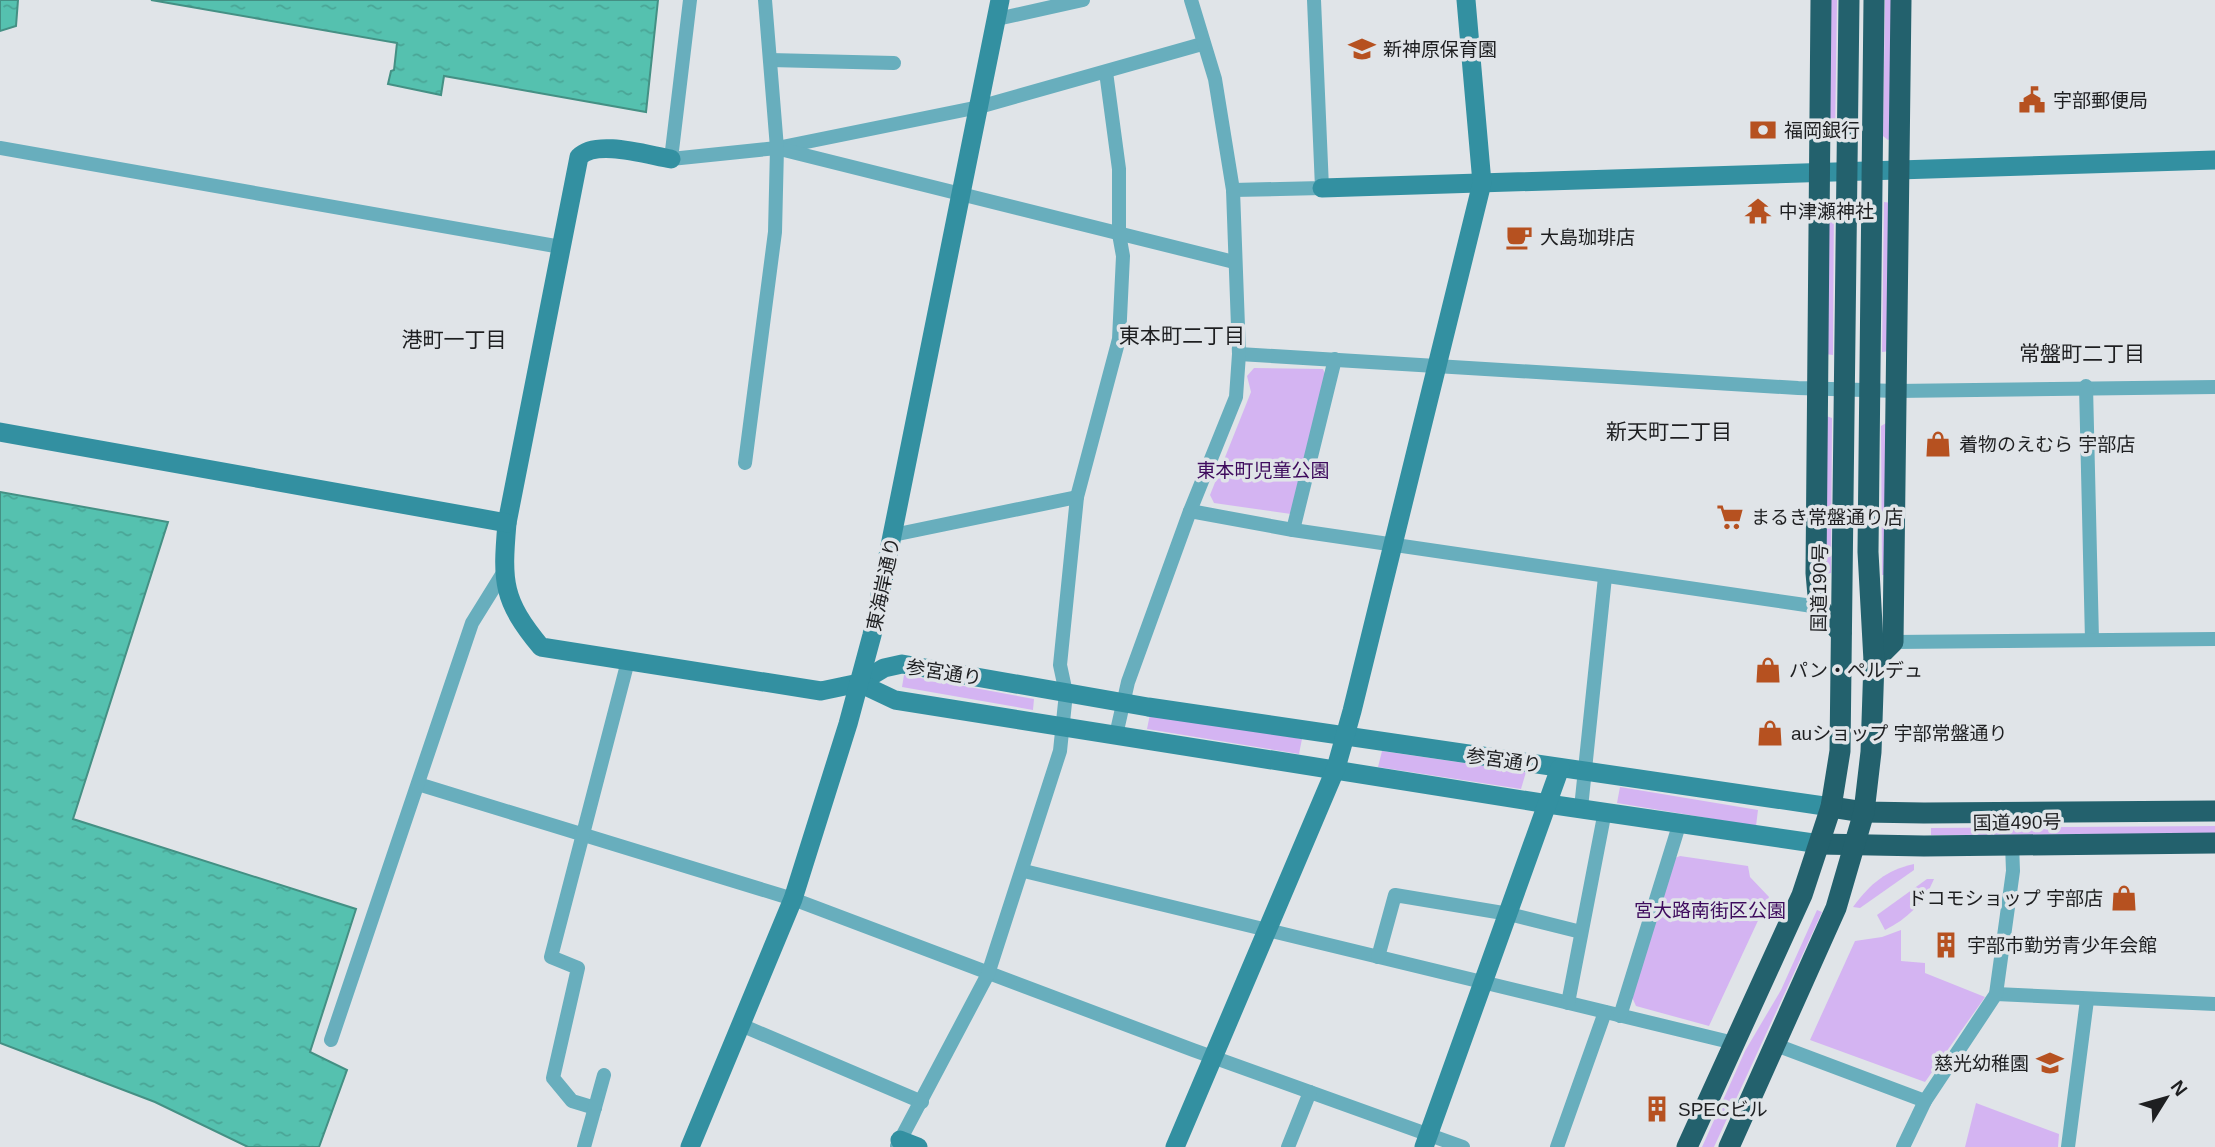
<svg xmlns="http://www.w3.org/2000/svg" width="2215" height="1147" viewBox="0 0 2215 1147" font-family="Helvetica,'Noto Sans JP',sans-serif">
<style>
.green{fill:#d4b4f2}
.water{fill:url(#water-ripples);stroke:#449084;stroke-width:2}
.lines{fill:none;stroke-linecap:round;stroke-linejoin:round}
.street{stroke:#68aebd;stroke-width:14}
.secondary{stroke:#3390a1;stroke-width:19}
.highway{stroke:#23616d;stroke-width:21}
.labels{text-anchor:middle;stroke-width:7;stroke-linejoin:round;paint-order:stroke}
.poi-label{font-size:19px;fill:#1e1f21;stroke:#e0e4e8;text-anchor:start}
.park-label{font-size:19px;fill:#3e0b5d;stroke:#e0e4e8}
.street-label{font-size:19px;fill:#1e1f21;stroke:#e0e4e8}
.neighbourhood-label{font-size:21px;fill:#1e1f21;stroke:#e0e4e8}
</style>
<defs>
<pattern id="water-ripples" width="26" height="14" patternUnits="userSpaceOnUse" patternTransform="scale(1.75)"><rect width="26" height="14" fill="#55c1af"/><path d="M2 4q2-2 4 0t4 0M15 11q2-2 4 0t4 0" fill="none" stroke="#4aa596"/></pattern>
</defs>
<rect width="100%" height="100%" fill="#e0e4e8"/>
<!-- green -->
<g class="green">
<polygon points="1828,0 1837,0 1835,136 1826,137"/>
<polygon points="1885,0 1893,0 1893,137 1888,140 1883,136"/>
<polygon points="1828,201 1834,203 1833,355 1825,354"/>
<polygon points="1884,202 1892,203 1890,351 1882,352"/>
<polygon points="1254,368 1323,369 1327,378 1291,514 1214,503 1210,495 1251,392 1247,376"/>
<polygon points="1826,416 1832,418 1831,573 1823,574"/>
<polygon points="1888,422 1885,575 1882,575 1881,426"/>
<polygon points="904,675 1034,699 1033,710 902,687"/>
<polygon points="1150,714 1302,739 1299,754 1147,729"/>
<polygon points="1382,751 1526,772 1521,789 1378,767"/>
<polygon points="1620,787 1758,810 1756,826 1617,803"/>
<polygon points="2215,826 2215,834 1931,835 1931,828"/>
<polygon points="1680,856 1748,866 1750,877 1769,897 1709,1026 1636,1006 1631,995 1675,858"/>
<path d="M1914,864v6l-54,38 -7,-1c17,-23 33,-37 61,-43z"/>
<path d="M1927,879h7c-9,23 -27,40 -49,51l-8,-15z"/>
<polygon points="1817,910 1822,912 1714,1147 1702,1147 1745,1051 1781,990"/>
<polygon points="1901,930 1901,961 1925,963 1925,973 1985,997 1925,1082 1810,1040 1855,941 1882,937"/>
<polygon points="1976,1103 2059,1134 2058,1147 1965,1147"/>
</g>
<!-- water -->
<g class="water">
<polygon points="0,0 18,0 16,26 0,31"/>
<polygon points="151,0 658,0 646,112 444,76 441,95 388,84 391,71 394,70 397,43"/>
<polygon points="0,492 168,522 73,819 356,909 310,1052 347,1070 319,1147 248,1147 155,1102 0,1043"/>
</g>
<g class="lines">
<!-- street -->
<g class="street">
<polyline points="690,0 671,159 777,148 979,107 1202,44"/>
<polyline points="997,19 1083,0"/>
<polyline points="770,60 894,63"/>
<polyline points="0,148 561,247"/>
<polyline points="780,149 1234,262"/>
<polyline points="1233,190 1322,188 1314,0"/>
<polyline points="1239,354 1798,388 1896,391 2215,387"/>
<polyline points="2086,386 2092,640"/>
<polyline points="745,463 775,232 777,148 765,0"/>
<polyline points="1190,511 1293,530 1819,607"/>
<polyline points="1293,530 1335,359"/>
<polyline points="893,535 1077,497"/>
<polyline points="1893,642 2215,639"/>
<polyline points="1116,735 1128,682 1190,511 1236,397 1239,354 1233,190 1215,79 1191,0"/>
<polyline points="418,784 793,899 1193,1050 1463,1147"/>
<polyline points="1581,808 1605,577"/>
<polyline points="1024,871 1734,1043"/>
<polyline points="1378,957 1395,895 1509,914 1581,932"/>
<polyline points="1996,994 2215,1004"/>
<polyline points="1568,1003 1605,811"/>
<polyline points="1620,1016 1680,822"/>
<polyline points="741,1025 922,1102"/>
<polyline points="331,1040 472,623 503,573"/>
<polyline points="1776,1045 1925,1101"/>
<polyline points="595,1108 572,1101 553,1078 578,968 551,957 628,661"/>
<polyline points="897,1146 988,974 1060,751 1066,693 1060,665 1077,497 1119,339 1123,256 1119,234 1119,169 1106,72"/>
<polyline points="584,1147 604,1075"/>
<polyline points="1288,1147 1310,1092"/>
<polyline points="1557,1147 1605,1012"/>
<polyline points="1903,1147 1925,1101 1996,994 2013,871 2012,844"/>
<polyline points="2068,1147 2087,1000"/>
</g>
<!-- secondary -->
<g class="secondary">
<path d="M671,159c-24,-4 -75,-20 -92,-2l-72,366c-5,59 -5,77 34,124l280,44 38,-8 25,-15 18,-4 246,43 683,100"/>
<polyline points="1322,188 2215,160"/>
<polyline points="0,432 507,523"/>
<polyline points="859,683 895,700 1548,804 1820,844"/>
<polyline points="900,1140 918,1147"/>
<polyline points="690,1147 793,899 848,724 872,635 1000,0"/>
<polyline points="1175,1147 1336,768 1352,711 1482,183 1466,0"/>
<polyline points="1424,1147 1560,768"/>
</g>
<!-- highway -->
<g class="highway">
<polyline points="1821,0 1816,573 1819,607 1841,633"/>
<polyline points="1874,661 1893,642 1901,0"/>
<polyline points="1831,807 1864,812 1924,813 2215,811"/>
<polyline points="1820,844 1924,846 2215,843"/>
<polyline points="1687,1147 1802,895 1831,807 1840,751 1849,0"/>
<polyline points="1729,1147 1836,908 1864,812 1871,752 1874,661 1868,552 1874,0"/>
</g>
</g>
<!-- icons -->
<defs>
<g id="school-bare" transform="scale(2.1)"><path d="M0-5L7-2L0 1L-7-2ZM-4 1L0 2.5L4 1V4Q0 6-4 4Z" fill="#b65120" stroke="#e0e4e8" stroke-width="2.5" paint-order="stroke"/></g>
<g id="civic-bare" transform="scale(2.1)"><path d="M-.6-6.5H3V-4.5H.6V-3L4-1V1h2V6H-6V1h2V-1L-.6-3ZM-1.2 2.5V6h2.4V2.5Z" fill="#b65120" stroke="#e0e4e8" stroke-width="2.5" paint-order="stroke"/></g>
<g id="bank-bare" transform="scale(2.1)"><path d="M-6-4H6V4H-6ZM0-2.3a2.3 2.3 0 1 0 0 4.6a2.3 2.3 0 1 0 0-4.6Z" fill="#b65120" stroke="#e0e4e8" stroke-width="2.5" paint-order="stroke"/></g>
<g id="temple-bare" transform="scale(2.1)"><path d="M0-6L5-2H3V0L6.5 2.5H4V6H1.5V3h-3V6H-4V2.5H-6.5L-3 0V-2H-5Z" fill="#b65120" stroke="#e0e4e8" stroke-width="2.5" paint-order="stroke"/></g>
<g id="cafe-bare" transform="scale(2.1)"><path d="M-5.5-4.5H6V0H3Q3 3.5 0 3.5H-2.5Q-5.5 3.5-5.5 0ZM3-3.2v2h1.7v-2ZM-6 4.5H4V6H-6Z" fill="#b65120" stroke="#e0e4e8" stroke-width="2.5" paint-order="stroke"/></g>
<g id="shop-bare" transform="scale(2.1)"><path d="M-5-2.5h2.3a2.7 3.5 0 0 1 5.4 0H5L5.5 6h-11ZM-1.5-2.5h3a1.5 2.3 0 0 0-3 0Z" fill="#b65120" stroke="#e0e4e8" stroke-width="2.5" paint-order="stroke"/></g>
<g id="supermarket-bare" transform="scale(2.1)"><path d="M-6-5.5h2.5l.6 2H6L4.5 2H-2.5L-4.4-4H-6ZM-1.5 3.2a1.3 1.3 0 1 0 .1 0ZM3 3.2a1.3 1.3 0 1 0 .1 0Z" fill="#b65120" stroke="#e0e4e8" stroke-width="2.5" paint-order="stroke"/></g>
<g id="building-bare" transform="scale(2.1)"><path d="M-4-6H4V6H1V3H-1V6H-4ZM-2.5-4.3h1.7v1.8h-1.7ZM.8-4.3h1.7v1.8H.8ZM-2.5-1h1.7V.8h-1.7ZM.8-1h1.7V.8H.8Z" fill="#b65120" stroke="#e0e4e8" stroke-width="2.5" paint-order="stroke"/></g>
</defs>
<g fill-rule="evenodd">
<use href="#school-bare" x="1362" y="49"/>
<use href="#civic-bare" x="2032" y="100"/>
<use href="#bank-bare" x="1763" y="130"/>
<use href="#temple-bare" x="1758" y="211"/>
<use href="#cafe-bare" x="1519" y="237"/>
<use href="#shop-bare" x="1938" y="444"/>
<use href="#supermarket-bare" x="1730" y="517"/>
<use href="#shop-bare" x="1768" y="670"/>
<use href="#shop-bare" x="1770" y="733"/>
<use href="#shop-bare" x="2124" y="898"/>
<use href="#building-bare" x="1946" y="945"/>
<use href="#school-bare" x="2050" y="1063"/>
<use href="#building-bare" x="1657" y="1109"/>
</g>
<g class="labels">
<!-- poi labels -->
<g class="poi-label">
<text x="1383" y="56">新神原保育園</text>
<text x="2053" y="107">宇部郵便局</text>
<text x="1784" y="137">福岡銀行</text>
<text x="1779" y="218">中津瀬神社</text>
<text x="1540" y="244">大島珈琲店</text>
<text x="1959" y="451">着物のえむら 宇部店</text>
<text x="1751" y="524">まるき常盤通り店</text>
<text x="1789" y="677">パン・ペルデュ</text>
<text x="1791" y="740">auショップ 宇部常盤通り</text>
<text x="2103" y="905" text-anchor="end">ドコモショップ 宇部店</text>
<text x="1967" y="952">宇部市勤労青少年会館</text>
<text x="2029" y="1070" text-anchor="end">慈光幼稚園</text>
<text x="1678" y="1116">SPECビル</text>
</g>
<!-- park labels -->
<g class="park-label">
<text x="1263" y="477">東本町児童公園</text>
<text x="1710" y="917">宮大路南街区公園</text>
</g>
<!-- street labels -->
<g class="street-label">
<text transform="translate(883 584) rotate(-78)" y="7">東海岸通り</text>
<text transform="translate(1819 588) rotate(-89)" y="7">国道190号</text>
<text transform="translate(944 672) rotate(9)" y="7">参宮通り</text>
<text transform="translate(1504 760) rotate(8)" y="7">参宮通り</text>
<text transform="translate(2017 822) rotate(-1)" y="7">国道490号</text>
</g>
<!-- neighbourhood labels -->
<g class="neighbourhood-label">
<text x="1182" y="343">東本町二丁目</text>
<text x="454" y="347">港町一丁目</text>
<text x="2082" y="361">常盤町二丁目</text>
<text x="1669" y="439">新天町二丁目</text>
</g>
</g>
<!-- north arrow -->
<g transform="translate(2166 1098) rotate(53)" stroke="#e0e4e8" stroke-width="5" paint-order="stroke">
<path d="M0-5L12 26L0 18L-12 26Z" fill="#1e1f21"/>
<text y="-10" font-size="19" font-weight="bold" text-anchor="middle" fill="#1e1f21">N</text>
</g>
</svg>
